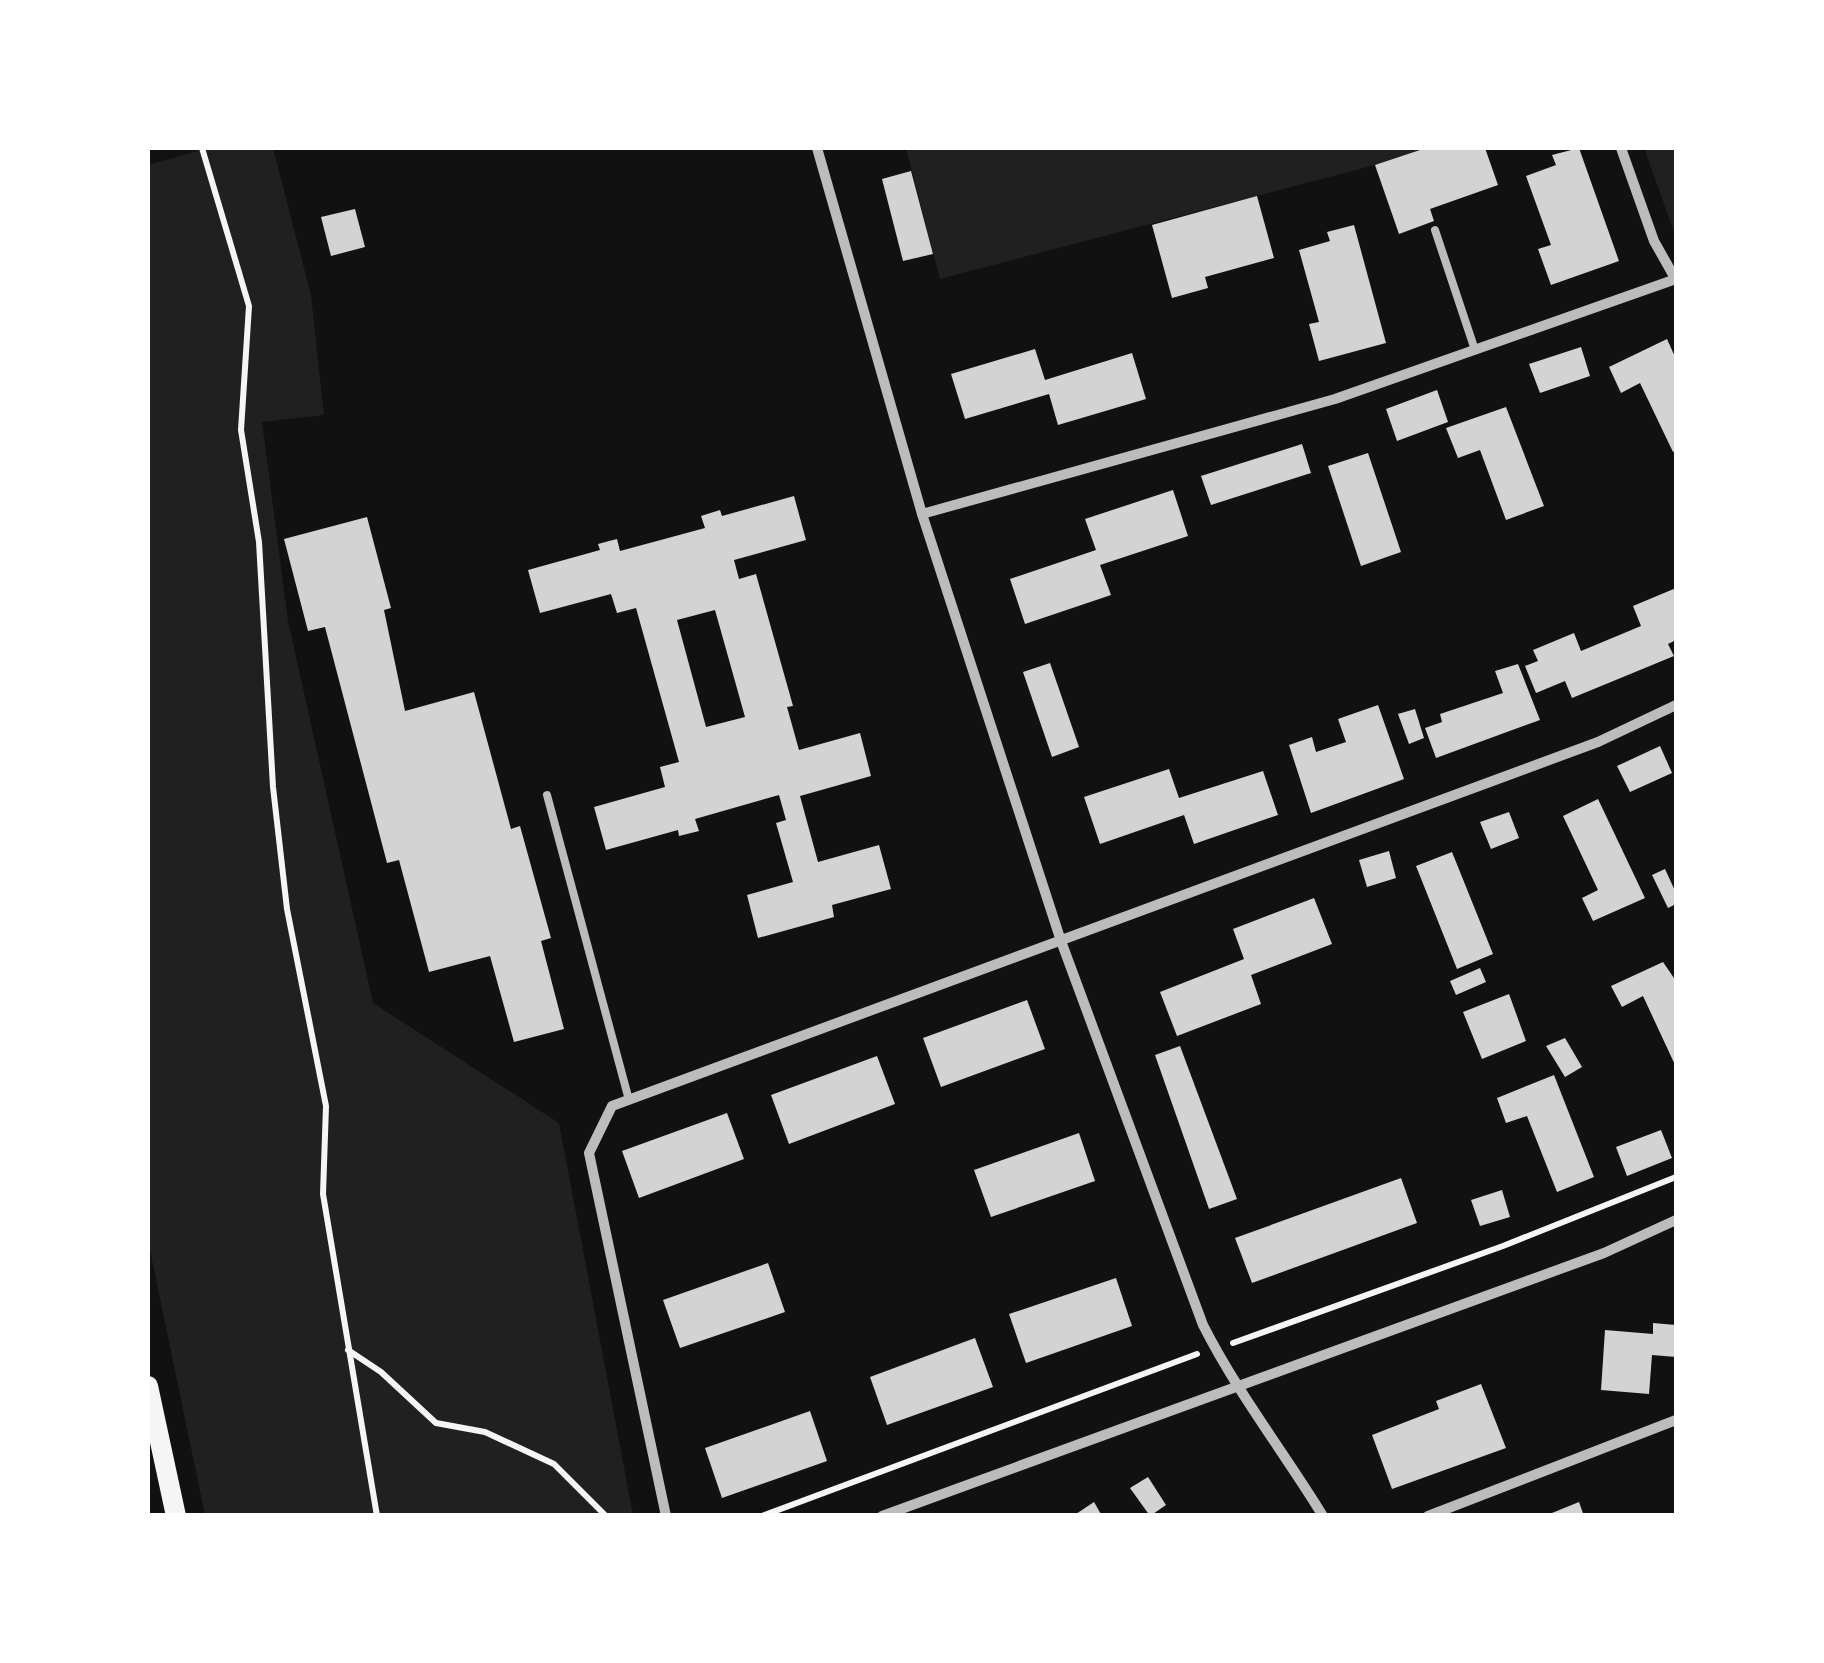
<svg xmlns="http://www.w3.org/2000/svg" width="1824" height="1663" viewBox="0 0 1824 1663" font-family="'Archivo Narrow',sans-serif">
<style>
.green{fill:#202020}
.building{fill:#d3d3d3;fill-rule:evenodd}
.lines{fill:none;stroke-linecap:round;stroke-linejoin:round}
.path{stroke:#f5f5f5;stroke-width:6}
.service{stroke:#bcbcbc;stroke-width:8}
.minor{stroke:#bcbcbc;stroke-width:10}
.secondary{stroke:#f5f5f5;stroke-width:20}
</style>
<rect width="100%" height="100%" fill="#111"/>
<!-- green -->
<g class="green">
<polygon points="207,148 273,148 311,295 324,415 262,422 288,621 373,1003 559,1123 633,1515 205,1515 148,1241 148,165"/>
<polygon points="906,148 1426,148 1375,165 940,279"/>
<polygon points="1644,148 1676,148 1676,237"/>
</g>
<!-- building -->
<g class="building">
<polygon points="1426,148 1485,148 1498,185 1430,209 1434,221 1399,234 1375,165"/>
<polygon points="1579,148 1619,261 1551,285 1538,249 1551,245 1526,176 1556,165 1552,155"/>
<polygon points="911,171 933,254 903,261 882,179"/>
<polygon points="1257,196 1274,258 1205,277 1208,288 1172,298 1152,225"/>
<polygon points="355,209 365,247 331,256 321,217"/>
<polygon points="1354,225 1386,343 1319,361 1309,324 1319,322 1299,250 1330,241 1327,232"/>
<polygon points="1667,339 1676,359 1676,450 1673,452 1640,383 1621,393 1609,367"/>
<polygon points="1581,347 1590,376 1540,393 1529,364"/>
<polygon points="1035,349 1045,380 1132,353 1146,399 1058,425 1049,394 965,419 951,374"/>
<polygon points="1437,390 1448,422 1397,441 1386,409"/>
<polygon points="1506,407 1544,506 1506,520 1480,450 1458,458 1446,428"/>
<polygon points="1302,444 1311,473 1211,505 1201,476"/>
<polygon points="1368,453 1401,552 1361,566 1328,466"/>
<polygon points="1173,490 1188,536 1100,565 1111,595 1025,624 1010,579 1096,550 1085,519"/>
<path d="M794,496l12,44 -72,20 5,19 17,-5 37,132 -6,1 12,43 61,-17 11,43 -71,20 18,66 61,-17 12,44 -59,16 2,12 -76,21 -11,-43 46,-13 -17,-59 10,-3 -7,-25 -84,24 4,12 -20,5 -1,-6 -72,20 -12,-43 71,-20 -5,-20 19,-5 -43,-154 -19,5 -6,-19 -71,19 -12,-43 72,-20 -2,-6 19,-5 3,12 85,-23 -4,-12 19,-6 2,6zM715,610l30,107 -39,10 -29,-107z"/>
<polygon points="367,517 391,608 384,610 405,711 474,692 511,829 520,826 551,938 541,941 564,1029 514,1042 490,956 429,972 399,860 387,863 325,627 308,631 284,539"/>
<polygon points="1676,588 1676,640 1668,644 1674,656 1572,698 1565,681 1536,693 1525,666 1538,661 1533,650 1574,633 1581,651 1641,626 1633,606"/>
<polygon points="1050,663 1079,747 1052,757 1023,672"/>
<polygon points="1518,664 1540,720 1436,758 1425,728 1442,722 1440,714 1503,693 1495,671"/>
<polygon points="1378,705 1404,779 1311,813 1289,745 1312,737 1316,752 1346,742 1338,719"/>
<polygon points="1415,709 1424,738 1409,744 1398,714"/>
<polygon points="1660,746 1672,773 1630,792 1617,766"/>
<polygon points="1169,769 1179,798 1263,771 1278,815 1194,844 1184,815 1100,844 1084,797"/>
<polygon points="1598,799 1645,898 1593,921 1582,898 1598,890 1563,816"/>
<polygon points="1509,812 1519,838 1491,849 1480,822"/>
<polygon points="1389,851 1396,878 1367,887 1359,860"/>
<polygon points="1452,852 1493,954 1457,969 1416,866"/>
<polygon points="1665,869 1676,893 1676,904 1668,908 1652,875"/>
<polygon points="1314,898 1332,944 1251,975 1261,1004 1177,1036 1160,992 1244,959 1233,929"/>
<polygon points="1663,962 1676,981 1676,1067 1643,996 1622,1007 1611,986"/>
<polygon points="1480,968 1486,982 1456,995 1450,981"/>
<polygon points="1509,994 1526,1041 1482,1059 1463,1012"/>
<polygon points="1027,1000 1045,1049 941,1087 923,1038"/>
<polygon points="1565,1038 1582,1067 1565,1077 1546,1046"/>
<polygon points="1180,1046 1237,1199 1209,1209 1155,1055"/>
<polygon points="877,1056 895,1104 789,1144 771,1095"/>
<polygon points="1554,1075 1594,1177 1557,1192 1527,1116 1506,1123 1497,1098"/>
<polygon points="727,1113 744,1159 639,1198 622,1151"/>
<polygon points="1661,1130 1672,1158 1627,1176 1616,1147"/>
<polygon points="1079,1133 1095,1181 991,1217 974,1170"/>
<polygon points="1401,1178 1417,1223 1252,1283 1235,1238"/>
<polygon points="1502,1190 1510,1217 1480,1226 1471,1200"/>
<polygon points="768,1263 785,1312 680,1348 663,1300"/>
<polygon points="1116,1278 1132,1326 1026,1363 1009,1314"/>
<polygon points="1653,1323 1676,1325 1676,1357 1652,1355 1649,1394 1601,1390 1605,1330 1653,1334"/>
<polygon points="975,1338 993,1387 887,1425 870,1377"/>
<polygon points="1481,1384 1506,1448 1392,1489 1372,1435 1439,1409 1436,1401"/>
<polygon points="810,1411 827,1461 722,1498 705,1448"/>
<polygon points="1148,1477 1166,1505 1150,1516 1130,1488"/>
<polygon points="1094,1502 1102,1516 1073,1516"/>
<polygon points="1579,1502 1584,1516 1547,1516 1547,1515"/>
</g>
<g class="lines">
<!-- path -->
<g class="path">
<polyline points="202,148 249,306 241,430 259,542 273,787 287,909 326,1106 323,1194 377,1516"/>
<polyline points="1233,1343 1503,1246 1676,1177"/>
<polyline points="348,1350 381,1372 436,1423 485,1432 554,1464 606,1516"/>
<polyline points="762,1516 1197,1354"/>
</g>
<!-- service -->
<g class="service">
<polyline points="1435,230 1475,350"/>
<polyline points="547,795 629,1100"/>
</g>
<!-- minor -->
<g class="minor">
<path d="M817,148l105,366 139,427 142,384c34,67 80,126 120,191"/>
<polyline points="1621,148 1654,241 1676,280"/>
<polyline points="922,514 1335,399 1676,279"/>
<polyline points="666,1516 589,1153 612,1106 1598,742 1676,705"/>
<polyline points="882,1516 1604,1253 1676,1220"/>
<polyline points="1428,1516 1676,1420"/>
</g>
<!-- secondary -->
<polyline class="secondary" points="148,1386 176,1516"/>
</g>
<!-- border -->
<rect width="1824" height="1663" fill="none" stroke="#ffffff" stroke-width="300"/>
</svg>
